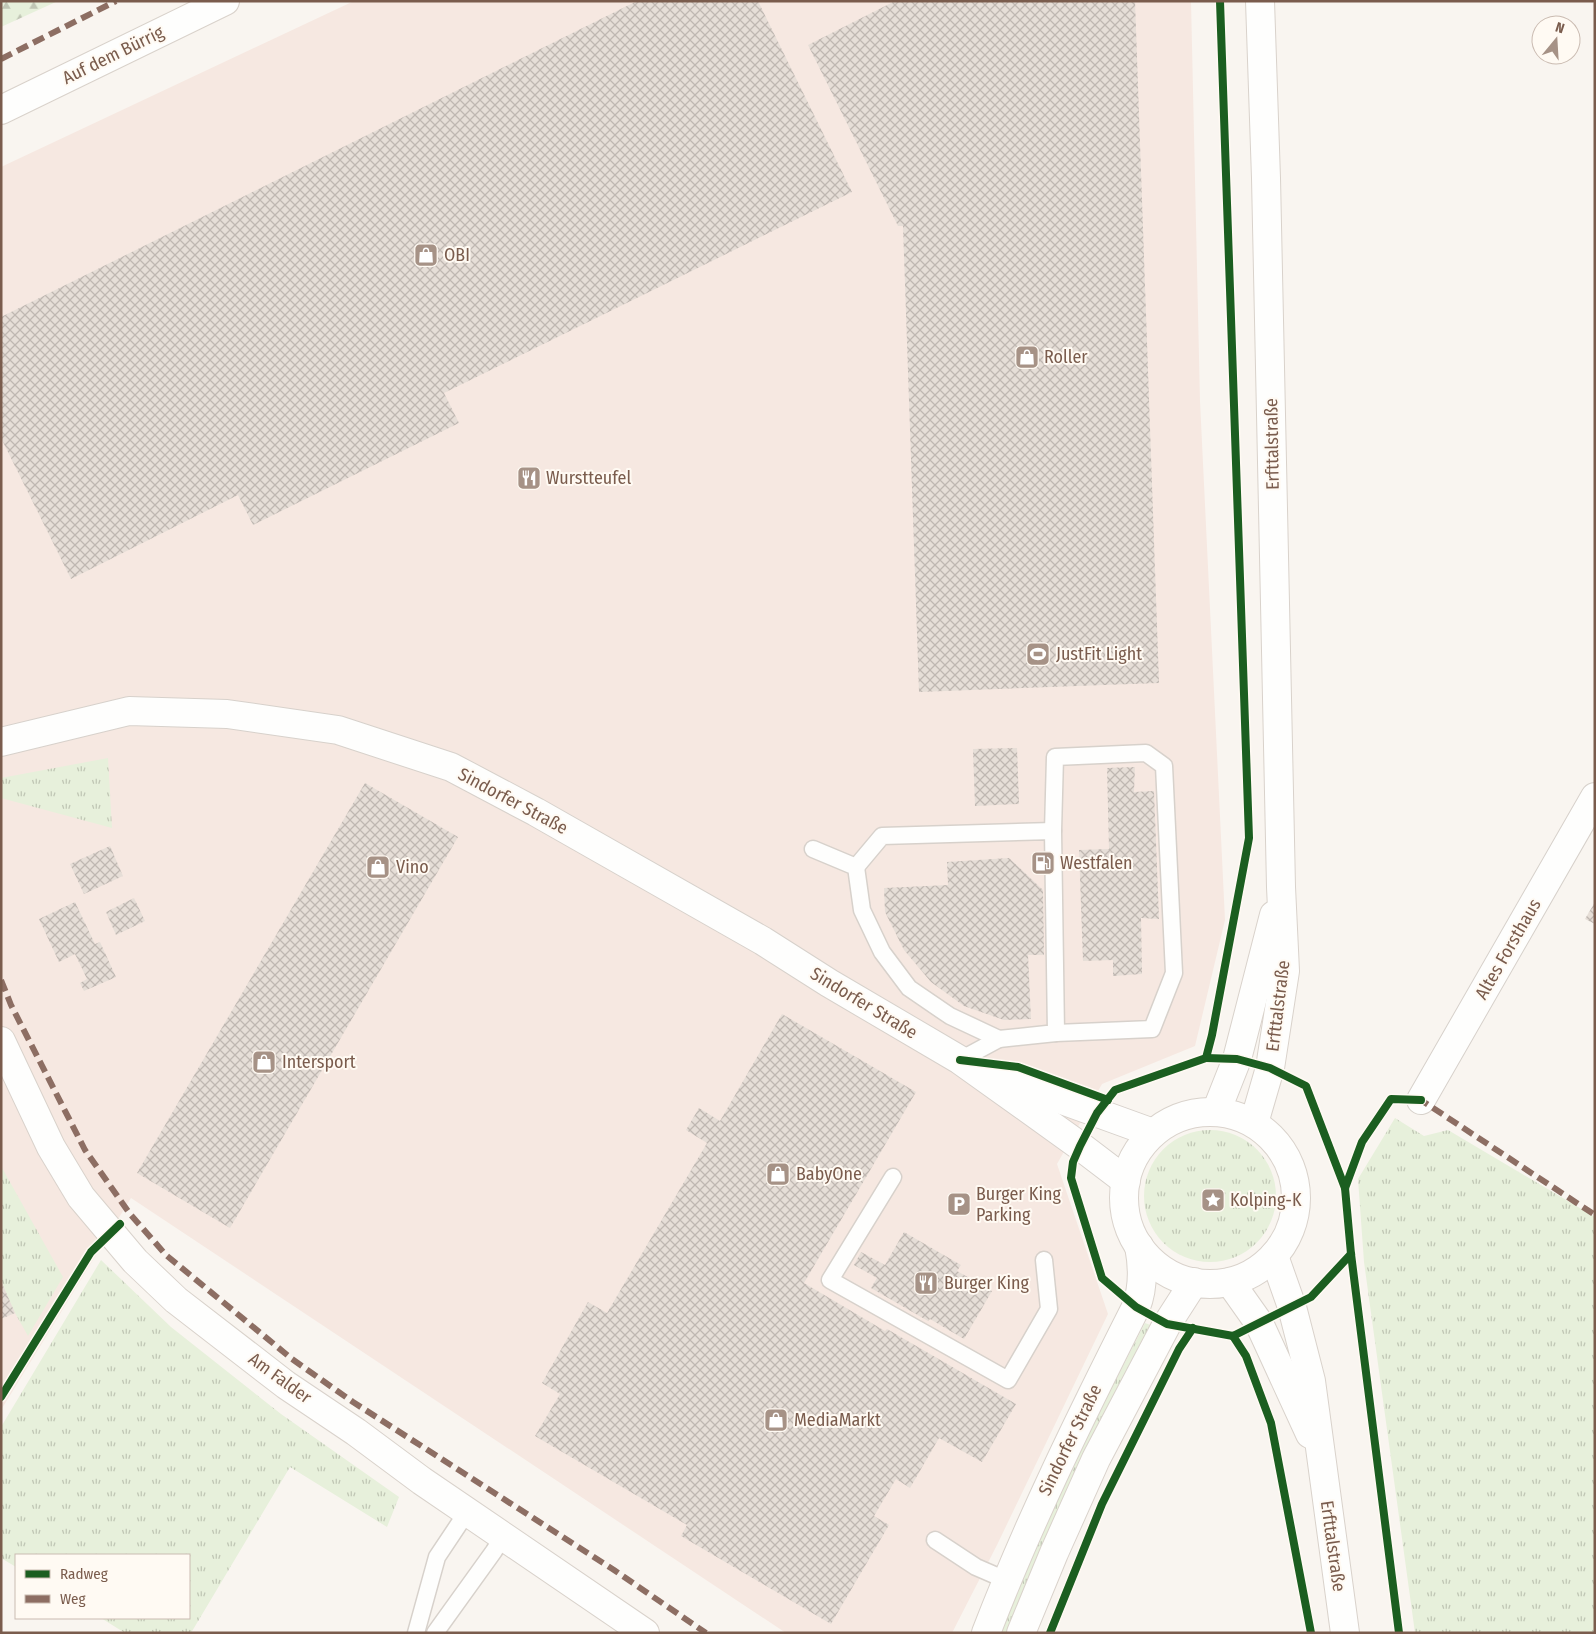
<svg xmlns="http://www.w3.org/2000/svg" width="1596" height="1634" viewBox="0 0 1596 1634" font-family="'Fira Sans Condensed',sans-serif">
<style>
.commercial{fill:#f6e8e1}
.grass{fill:url(#grass-tufts)}
.forest{fill:url(#forest-firs)}
.building{fill:url(#building-cross-hatch)}
.lines{fill:none;stroke-linecap:round;stroke-linejoin:round}
.lane-casing{stroke:#d7d1cb;stroke-width:19}
.street-casing{stroke:#d7d1cb;stroke-width:30}
.secondary-casing{stroke:#d9d2cb;stroke-width:30}
.lane{stroke:#fefefd;stroke-width:16}
.street{stroke:#fefefd;stroke-width:28}
.secondary{stroke:#fefefd;stroke-width:28}
.quiet{stroke:#8d6e63;stroke-width:6;stroke-dasharray:12 6;stroke-linecap:butt}
.cycleway-casing{stroke:#fffaf3;stroke-width:11}
.cycleway{stroke:#1b5e20;stroke-width:8}
.labels{text-anchor:middle;stroke-width:4;stroke-linejoin:round;paint-order:stroke}
.street-label{font-size:18px;fill:#7a5c4d;stroke:#fffaf3}
.poi-label{font-size:18px;fill:#7a5c4d;stroke:#fffaf3;text-anchor:start}
</style>
<defs>
<pattern id="grass-tufts" width="24" height="20" patternUnits="userSpaceOnUse" patternTransform="scale(1.25)"><rect width="24" height="20" fill="#e7f0db"/><path d="M3 7l-1-3M5 7V3M7 7l1-3M15 17l-1-3M17 17v-4M19 17l1-3" fill="none" stroke="#c0c6b4"/></pattern>
<pattern id="forest-firs" width="22" height="20" patternUnits="userSpaceOnUse" patternTransform="scale(1.25)"><rect width="22" height="20" fill="#e7f0db"/><path d="M5 1l3.5 6h-7zM16 11l3.5 6h-7z" fill="#c0c6b4"/></pattern>
<pattern id="building-cross-hatch" width="8" height="8" patternUnits="userSpaceOnUse" patternTransform="scale(1.25)"><rect width="8" height="8" fill="#e6ded7"/><path d="M0 0l8 8M0 8l8-8" fill="none" stroke="#bfb7b1"/></pattern>
</defs>
<rect width="100%" height="100%" fill="#f9f5f0"/>
<!-- commercial -->
<polygon class="commercial" points="354,1 1191,1 1200,401 1225,920 1195,1046 1102,1084 1057,1164 1108,1314 997,1545 952,1633 786,1633 131,1198 1,1410 1,167"/>
<!-- grass -->
<g class="grass">
<polygon points="108,758 112,828 1,798 1,778"/>
<polygon points="1395,1118 1424,1136 1448,1130 1595,1217 1595,1633 1415,1633 1364,1262 1358,1179"/>
<circle cx="1210" cy="1196" r="66"/>
<polygon points="1,1166 63,1277 28,1336 15,1313 1,1281"/>
<polygon points="101,1260 171,1327 281,1414 399,1497 387,1527 290,1467 191,1633 125,1633 101,1618 189,1618 189,1555 16,1555 16,1567 1,1558 1,1427"/>
<polygon points="1145,1323 1153,1326 1008,1633 998,1633 1082,1446"/>
</g>
<!-- forest -->
<polygon class="forest" points="1,1 58,1 1,27"/>
<!-- building -->
<g class="building">
<polygon points="637,1 758,1 852,192 444,393 459,423 253,525 238,495 71,579 1,438 1,317"/>
<polygon points="895,1 1135,1 1159,683 919,692 903,226 898,226 808,45"/>
<polygon points="1017,748 1019,804 975,806 973,749"/>
<polygon points="1135,767 1134,792 1154,791 1159,919 1141,918 1142,974 1113,976 1113,960 1083,961 1079,850 1109,849 1107,768"/>
<polygon points="365,783 458,837 230,1228 137,1173"/>
<polygon points="110,846 123,876 84,894 70,864"/>
<polygon points="1009,858 1043,890 1044,955 1028,955 1031,1019 1004,1020 964,1006 931,982 904,950 885,912 884,888 948,885 947,862"/>
<polygon points="134,898 145,921 116,935 106,912"/>
<polygon points="75,902 95,944 100,942 116,977 84,991 80,983 87,979 75,954 59,962 39,919"/>
<polygon points="1595,902 1595,924 1585,919"/>
<polygon points="782,1014 916,1092 804,1283 885,1331 887,1329 1016,1404 982,1462 939,1438 910,1488 896,1479 874,1516 889,1525 831,1624 681,1536 687,1525 535,1436 560,1394 542,1383 588,1302 607,1313 707,1143 686,1130 699,1108 720,1121"/>
<polygon points="904,1232 961,1265 957,1271 992,1291 964,1339 930,1319 928,1321 871,1288 877,1278 854,1265 861,1252 885,1265"/>
<polygon points="1,1281 15,1313 1,1319"/>
</g>
<g class="lines">
<!-- lane casing -->
<g class="lane-casing">
<g id="lane">
<polyline points="1053,831 1055,757 1146,753 1164,766 1174,973 1152,1029 1056,1033"/>
<polyline points="813,849 856,867 862,910 882,952 909,988 950,1016 999,1039 960,1060"/>
<polyline points="856,867 882,836 1053,831 1056,1033 999,1039"/>
<polyline points="893,1177 830,1280 1008,1380 1049,1309 1044,1260"/>
<polyline points="935,1540 976,1567 1006,1580"/>
<polyline points="416,1633 437,1557 467,1512"/>
<polyline points="435,1633 494,1551 503,1536"/>
</g>
</g>
<!-- street casing -->
<g class="street-casing">
<g id="street">
<polyline points="1,742 129,711 227,714 338,730 451,767 536,812 763,941 829,983 960,1060 1080,1146 1126,1181"/>
<polyline points="1004,1079 1153,1133"/>
<polyline points="1421,1100 1595,797"/>
</g>
</g>
<!-- secondary casing -->
<g class="secondary-casing">
<g id="secondary">
<polyline points="1,110 225,1"/>
<polyline points="1,1041 51,1147 81,1197 135,1261 176,1300 286,1385 356,1432 422,1481 645,1633"/>
<circle cx="1210" cy="1198" r="86"/>
<polyline points="1216,1112 1237,1059 1274,915"/>
<polyline points="1254,1123 1270,1068 1285,971 1281,887 1266,178 1260,1"/>
<polyline points="1274,1256 1292,1307 1311,1381 1345,1633"/>
<polyline points="1230,1282 1259,1323 1310,1434"/>
<path d="M986,1633c43,-112 96,-219 150,-326 8,-20 7,-40 3,-61"/>
<polyline points="1021,1633 1054,1553 1096,1459 1167,1324 1194,1282"/>
</g>
</g>
<!-- lane -->
<use href="#lane" class="lane"/>
<!-- street -->
<use href="#street" class="street"/>
<!-- secondary -->
<use href="#secondary" class="secondary"/>
<!-- quiet -->
<g class="quiet">
<polyline points="1,59 116,1"/>
<polyline points="1,980 11,1005 85,1150 130,1214 166,1255 292,1359 353,1402 614,1570 706,1633"/>
<polyline points="1417,1100 1421,1100 1595,1215"/>
</g>
<!-- cycleway casing -->
<g class="cycleway-casing">
<g id="cycleway">
<polyline points="1220,1 1249,838 1212,1035 1206,1058 1115,1090 1097,1113 1080,1146 1073,1162 1071,1178 1102,1278 1136,1307 1167,1324 1233,1336 1311,1297 1351,1254"/>
<polyline points="1206,1058 1237,1059 1270,1068 1306,1086 1345,1188"/>
<polyline points="960,1060 1018,1067 1108,1100"/>
<polyline points="1233,1336 1246,1356 1271,1423 1311,1633"/>
<polyline points="1,1397 91,1252 120,1224"/>
<polyline points="1050,1633 1102,1504 1179,1349 1193,1328"/>
<polyline points="1399,1633 1351,1254 1345,1188 1362,1142 1391,1099 1421,1100"/>
</g>
</g>
<!-- cycleway -->
<use href="#cycleway" class="cycleway"/>
</g>
<!-- icons -->
<defs>
<g id="shop-square" transform="scale(1.25)"><rect x="-9" y="-9" width="18" height="18" rx="4" fill="#a69286" stroke="#fffaf3"/><path d="M-5-2.5h2.3a2.7 3.5 0 0 1 5.4 0H5L5.5 6h-11ZM-1.5-2.5h3a1.5 2.3 0 0 0-3 0Z" fill="#fff"/></g>
<g id="restaurant-square" transform="scale(1.25)"><rect x="-9" y="-9" width="18" height="18" rx="4" fill="#a69286" stroke="#fffaf3"/><path d="M-5-6h1v4h1v-4h1v4h1v-4h1v5L-1.5 .5V6h-2V.5L-5-1ZM5-6V6H3V1.5H1.5Q1.5-4 5-6Z" fill="#fff"/></g>
<g id="stadium-square" transform="scale(1.25)"><rect x="-9" y="-9" width="18" height="18" rx="4" fill="#a69286" stroke="#fffaf3"/><path d="M0-5a6.5 5 0 1 0 0 10a6.5 5 0 1 0 0-10ZM-3.5-1.8h7v3.6h-7Z" fill="#fff"/></g>
<g id="fuel-square" transform="scale(1.25)"><rect x="-9" y="-9" width="18" height="18" rx="4" fill="#a69286" stroke="#fffaf3"/><path d="M-5.5-6h7V0h2V4h1.3V-2.5L3-4.5l.8-.8L6-3V5H2.5V1h-1V6h-7ZM-4.2-4.7v3.2H.2V-4.7Z" fill="#fff"/></g>
<g id="sight-square" transform="scale(1.25)"><rect x="-9" y="-9" width="18" height="18" rx="4" fill="#a69286" stroke="#fffaf3"/><path d="M0-6L1.8-2.2L6-1.7L2.9 1.2L3.7 5.4L0 3.3L-3.7 5.4L-2.9 1.2L-6-1.7L-1.8-2.2Z" fill="#fff"/></g>
<g id="parking-square" transform="scale(1.25)"><rect x="-9" y="-9" width="18" height="18" rx="4" fill="#a69286" stroke="#fffaf3"/><path d="M-3.5-5.5H1a3.5 3.5 0 0 1 0 7H-1V5.5H-3.5ZM-1-3.4V-.6H.8a1.4 1.4 0 0 0 0-2.8Z" fill="#fff"/></g>
</defs>
<g fill-rule="evenodd">
<use href="#shop-square" x="426" y="255"/>
<use href="#shop-square" x="1027" y="357"/>
<use href="#restaurant-square" x="529" y="478"/>
<use href="#stadium-square" x="1038" y="654"/>
<use href="#fuel-square" x="1043" y="863"/>
<use href="#shop-square" x="378" y="867"/>
<use href="#shop-square" x="264" y="1062"/>
<use href="#shop-square" x="778" y="1174"/>
<use href="#sight-square" x="1213" y="1200"/>
<use href="#parking-square" x="959" y="1204"/>
<use href="#restaurant-square" x="926" y="1283"/>
<use href="#shop-square" x="776" y="1420"/>
</g>
<g class="labels">
<!-- street labels -->
<g class="street-label">
<text transform="translate(113 55) rotate(-26)" y="6">Auf dem Bürrig</text>
<text transform="translate(1272 444) rotate(-91)" y="6">Erfttalstraße</text>
<text transform="translate(513 801) rotate(28)" y="6">Sindorfer Straße</text>
<text transform="translate(1508 949) rotate(-60)" y="6">Altes Forsthaus</text>
<text transform="translate(864 1003) rotate(31)" y="6">Sindorfer Straße</text>
<text transform="translate(1278 1006) rotate(-83)" y="6">Erfttalstraße</text>
<text transform="translate(280 1378) rotate(36)" y="6">Am Falder</text>
<text transform="translate(1070 1440) rotate(-64)" y="6">Sindorfer Straße</text>
<text transform="translate(1333 1546) rotate(82)" y="6">Erfttalstraße</text>
</g>
<!-- poi labels -->
<g class="poi-label">
<text x="444" y="261">OBI</text>
<text x="1044" y="363">Roller</text>
<text x="546" y="484">Wurstteufel</text>
<text x="1056" y="660">JustFit Light</text>
<text x="1060" y="869">Westfalen</text>
<text x="396" y="873">Vino</text>
<text x="282" y="1068">Intersport</text>
<text x="796" y="1180">BabyOne</text>
<text x="976" y="1200">Burger King<tspan x="976" dy="21">Parking</tspan></text>
<text x="1230" y="1206">Kolping-K</text>
<text x="944" y="1289">Burger King</text>
<text x="794" y="1426">MediaMarkt</text>
</g>
</g>
<!-- border -->
<rect width="1596" height="1634" fill="none" stroke="#7a5c4d" stroke-width="5"/>
<!-- legend -->
<rect x="15" y="1554" width="175" height="65" fill="#fffaf3" stroke="#cabbb1"/>
<rect x="25" y="1570" width="25" height="8" fill="#1b5e20" stroke="#cabbb1"/>
<text x="60" y="1579" font-size="15" fill="#7a5c4d">Radweg</text>
<rect x="25" y="1595" width="25" height="8" fill="#8d6e63" stroke="#cabbb1"/>
<text x="60" y="1604" font-size="15" fill="#7a5c4d">Weg</text>
<!-- north arrow -->
<g transform="translate(1556 40) rotate(18)"><circle r="24" fill="#fffaf3" stroke="#cabbb1"/>
<path d="M0-4L9 19L0 12L-9 19Z" fill="#a69286"/>
<text y="-8" font-size="14" font-weight="bold" text-anchor="middle" fill="#7a5c4d">N</text>
</g>
</svg>
